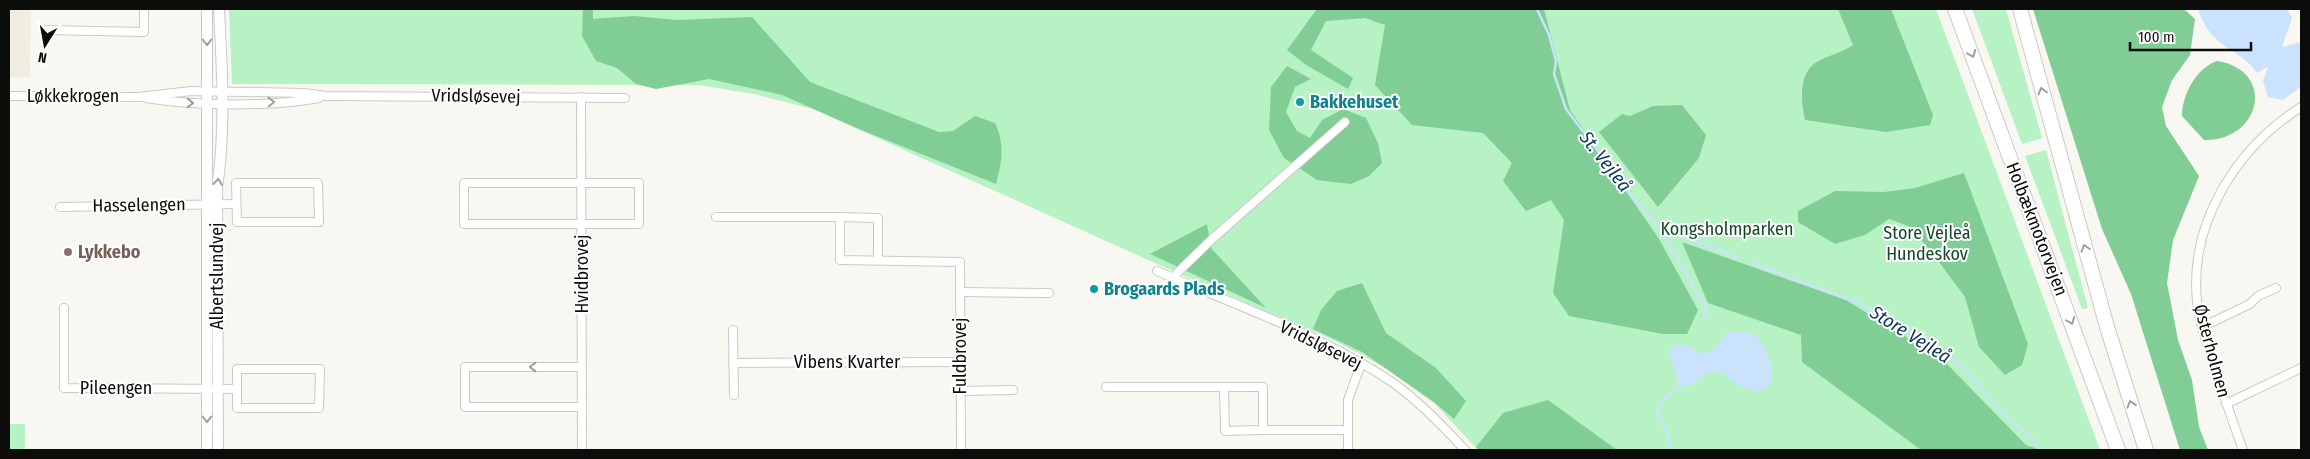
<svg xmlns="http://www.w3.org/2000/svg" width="2310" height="459" viewBox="0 0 2310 459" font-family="'Fira Sans Condensed',sans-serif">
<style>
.built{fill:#f1ede0}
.green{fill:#b7f2c5}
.forest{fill:#80cd95}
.water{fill:#cbe2fd}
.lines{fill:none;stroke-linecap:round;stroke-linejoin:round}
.stream{stroke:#cbe2fd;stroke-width:2.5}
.minor-casing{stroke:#cbc9c4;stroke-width:10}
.tertiary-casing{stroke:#cbc9c4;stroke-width:12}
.motorway-casing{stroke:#cbc9c4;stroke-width:16}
.minor{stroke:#fff;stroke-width:8}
.tertiary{stroke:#fff;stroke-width:10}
.motorway{stroke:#fff;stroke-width:14}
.oneway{stroke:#9e9e9d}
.culture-dot{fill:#0f9aa8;stroke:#fff;stroke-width:2}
.education-dot{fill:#8d6e63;stroke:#fff;stroke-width:2}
.labels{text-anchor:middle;stroke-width:4;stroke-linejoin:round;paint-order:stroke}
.street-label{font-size:18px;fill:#0c0c0a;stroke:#fff}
.culture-label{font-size:18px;font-weight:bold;fill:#0d838f;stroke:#fff;text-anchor:start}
.park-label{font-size:18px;fill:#114a26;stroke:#fff}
.education-label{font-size:18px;font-weight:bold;fill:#785e54;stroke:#fff;text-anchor:start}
.water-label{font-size:19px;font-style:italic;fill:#0d345d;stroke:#fff}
</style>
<rect width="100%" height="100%" fill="#f9f7f2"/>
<!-- built -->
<polygon class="built" points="9,9 31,9 30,78 9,77"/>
<!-- green -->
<g class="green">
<polygon points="229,9 1936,9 2100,450 1478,450 1435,404 1384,367 1335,341 1157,264 813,109 754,94 699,85 232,84"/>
<polygon points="1972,9 2006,9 2042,138 2022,144"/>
<polygon points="2046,150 2088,308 2082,309 2025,156"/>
<rect x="9" y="424" width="16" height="26"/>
</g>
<!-- forest -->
<g class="forest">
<path d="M583,9h10v10l41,-3 43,4 75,-3 58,65 129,50 14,-1 22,-15 20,7c10,21 7,39 1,61l-137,-55 -77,-34 -73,-16 -53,10 -20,-5 -19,-16 -21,-7 -14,-25z"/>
<polygon points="1317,9 1544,9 1570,110 1659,239 1698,310 1687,334 1663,334 1569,316 1553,293 1564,220 1551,200 1526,211 1503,181 1512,163 1483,133 1412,125 1375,85 1385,25 1365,18 1326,21 1311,50 1353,78 1348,89 1306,65 1287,50"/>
<path d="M1838,9h53l42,106 -3,10 -44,7 -81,-12c-4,-19 -7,-47 12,-58 11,-7 25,-9 36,-17z"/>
<polygon points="2033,9 2184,9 2195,19 2190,55 2172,80 2162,107 2166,126 2199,176 2173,240 2167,283 2178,340 2192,380 2199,427 2208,450 2180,450 2131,294 2102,229"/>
<path d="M2217,61c59,9 45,80 -13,79l-22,-24c0,-21 14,-48 35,-55z"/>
<polygon points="1287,66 1311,79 1295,87 1286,112 1297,131 1310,138 1322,120 1343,109 1366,118 1378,143 1382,163 1369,176 1351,184 1317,180 1284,158 1269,130 1271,87"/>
<polygon points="1682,105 1706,135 1699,158 1658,207 1599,132 1622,114 1630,116 1653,106"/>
<polygon points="1964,173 2028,344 2022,365 2005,375 1979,347 1965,297 1936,258 1911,227 1889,219 1865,235 1835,244 1798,222 1798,211 1835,191 1884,192 1915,188"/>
<polygon points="1207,224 1211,248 1266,308 1150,254"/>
<polygon points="1682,242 1846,300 1942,359 2026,445 2041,450 1921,450 1802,362 1801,335 1708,303"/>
<polygon points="1362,283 1386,333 1436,368 1466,401 1454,419 1434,402 1362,352 1313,329 1321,310 1337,291"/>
<polygon points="1548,400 1617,450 1478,450 1476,447 1503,413"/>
</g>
<!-- water -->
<g class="water">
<path d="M2198,9h89l5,9 -10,29 19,-5v44l-18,14 -15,-3 -5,-16 5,-14 -11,6c-19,-28 -45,-21 -59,-64z"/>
<path d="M1728,331h13l15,4c8,12 16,25 16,40 0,29 -39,12 -48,-2 -16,-4 -22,4 -34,13l-8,-1 -4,-4 -9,-29 2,-4 6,-4 11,2 11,8 14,-4z"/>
</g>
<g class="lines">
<!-- stream -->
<g class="stream">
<polyline points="1537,9 1549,35 1556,61 1554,74 1566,109 1639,205 1659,227 1739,258"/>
<polyline points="1659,228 1707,309 1703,320"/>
<polyline points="1752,263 1863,305 1895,322 1963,367 2002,412 2036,442 2038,450"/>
<polyline points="1670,450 1666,430 1656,412 1660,403 1682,383"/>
</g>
<!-- minor casing -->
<g class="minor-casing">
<g id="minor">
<polyline points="46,30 144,32 144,9"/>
<polyline points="9,96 138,97 191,91 304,93 326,96 625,98"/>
<polyline points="581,97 582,450"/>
<path d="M146,98c49,8 125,9 173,0"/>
<polygon points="236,183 318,183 319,222 237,222"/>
<rect x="464" y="183" width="175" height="41"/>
<polyline points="60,207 236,204"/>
<polyline points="716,217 840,217 840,260 960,262 961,450"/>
<polyline points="840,217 878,218 878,260"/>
<path d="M1157,271c78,34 165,64 235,111 27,19 51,44 73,68"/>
<polyline points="1172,278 1211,240 1345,122"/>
<polyline points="960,292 1049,293"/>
<polyline points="64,308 64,388 237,389"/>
<polyline points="2202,327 2250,304 2258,296 2276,288"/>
<polyline points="733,330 734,395"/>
<polyline points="733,363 960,362"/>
<polygon points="237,369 320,369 319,408 237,408"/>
<polyline points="1106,387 1263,387 1263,430 1348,430"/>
<polyline points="1224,387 1225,431 1263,430"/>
<polyline points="961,391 1013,390"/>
<polyline points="2226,404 2301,368"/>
<polyline points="581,407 465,407 465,367 581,367"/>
<polyline points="1348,450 1348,400 1361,364"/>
<path d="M2243,450c-11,-30 -21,-60 -31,-90 -6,-19 -13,-39 -15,-59 -8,-79 40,-153 104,-194"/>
</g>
</g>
<!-- tertiary casing -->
<g class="tertiary-casing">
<g id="tertiary">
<polyline points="207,450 207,9"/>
<path d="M218,450l-1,-262c9,-59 5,-120 2,-179"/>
</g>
</g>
<!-- motorway casing -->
<g class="motorway-casing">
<g id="motorway">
<polyline points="1955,9 2118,450"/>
<polyline points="2020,9 2107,327 2146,450"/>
</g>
</g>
<!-- minor -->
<use href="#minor" class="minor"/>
<!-- tertiary -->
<use href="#tertiary" class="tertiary"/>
<!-- motorway -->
<use href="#motorway" class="motorway"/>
</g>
<!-- one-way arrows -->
<defs><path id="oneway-chevron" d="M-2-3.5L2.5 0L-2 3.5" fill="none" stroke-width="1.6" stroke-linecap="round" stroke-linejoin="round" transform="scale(1.25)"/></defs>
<g class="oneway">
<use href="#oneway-chevron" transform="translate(207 42) rotate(90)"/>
<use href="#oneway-chevron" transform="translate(1972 54) rotate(69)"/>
<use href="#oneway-chevron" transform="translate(2042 91) rotate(-105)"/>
<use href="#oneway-chevron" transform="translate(271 102) rotate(-1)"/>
<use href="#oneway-chevron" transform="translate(190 103) rotate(2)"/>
<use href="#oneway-chevron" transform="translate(218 182) rotate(-83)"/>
<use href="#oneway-chevron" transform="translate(2085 248) rotate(-106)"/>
<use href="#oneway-chevron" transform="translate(2071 321) rotate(69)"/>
<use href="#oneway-chevron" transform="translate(533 367) rotate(-180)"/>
<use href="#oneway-chevron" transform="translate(2131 404) rotate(-107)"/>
<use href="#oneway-chevron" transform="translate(207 419) rotate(90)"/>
</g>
<!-- markers -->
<g class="culture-dot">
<circle cx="1300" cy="102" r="5"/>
<circle cx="1094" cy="289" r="5"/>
</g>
<circle class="education-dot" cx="68" cy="252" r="5"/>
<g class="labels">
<!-- street labels -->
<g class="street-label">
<text x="73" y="102">Løkkekrogen</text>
<text transform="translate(476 96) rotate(1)" y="6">Vridsløsevej</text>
<text transform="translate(139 205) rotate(-1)" y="6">Hasselengen</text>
<text transform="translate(2037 229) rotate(69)" y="6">Holbækmotorvejen</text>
<text transform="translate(582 274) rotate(-90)" y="6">Hvidbrovej</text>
<text transform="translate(217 276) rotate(-90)" y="6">Albertslundvej</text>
<text transform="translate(1321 345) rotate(26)" y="6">Vridsløsevej</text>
<text transform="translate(2212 351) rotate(75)" y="6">Østerholmen</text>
<text transform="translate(960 356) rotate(-90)" y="6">Fuldbrovej</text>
<text x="847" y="368">Vibens Kvarter</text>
<text x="116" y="394">Pileengen</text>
</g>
<!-- culture labels -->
<g class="culture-label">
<text x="1310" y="108">Bakkehuset</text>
<text x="1104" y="295">Brogaards Plads</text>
</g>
<!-- park labels -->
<g class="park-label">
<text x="1727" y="235">Kongsholmparken</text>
<text x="1927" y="239">Store Vejleå<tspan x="1927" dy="21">Hundeskov</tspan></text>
</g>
<!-- education labels -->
<g class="education-label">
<text x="78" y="258">Lykkebo</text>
</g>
<!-- water labels -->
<g class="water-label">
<text transform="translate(1606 161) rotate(52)" y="7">St. Vejleå</text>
<text transform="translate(1911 334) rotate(32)" y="7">Store Vejleå</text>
</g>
</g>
<!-- border -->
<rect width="2310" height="459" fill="none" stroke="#0c0c0a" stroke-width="20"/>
<!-- north arrow -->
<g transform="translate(45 45) rotate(191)" stroke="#ffffff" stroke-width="4" paint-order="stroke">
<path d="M0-4L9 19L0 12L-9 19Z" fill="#0c0c0a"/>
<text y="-8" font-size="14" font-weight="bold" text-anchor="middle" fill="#0c0c0a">N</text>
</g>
<!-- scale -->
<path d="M2130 42v8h121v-8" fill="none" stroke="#0c0c0a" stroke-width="2.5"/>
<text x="2138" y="42" font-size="15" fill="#0c0c0a" stroke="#ffffff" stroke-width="4" paint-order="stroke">100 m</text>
</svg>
